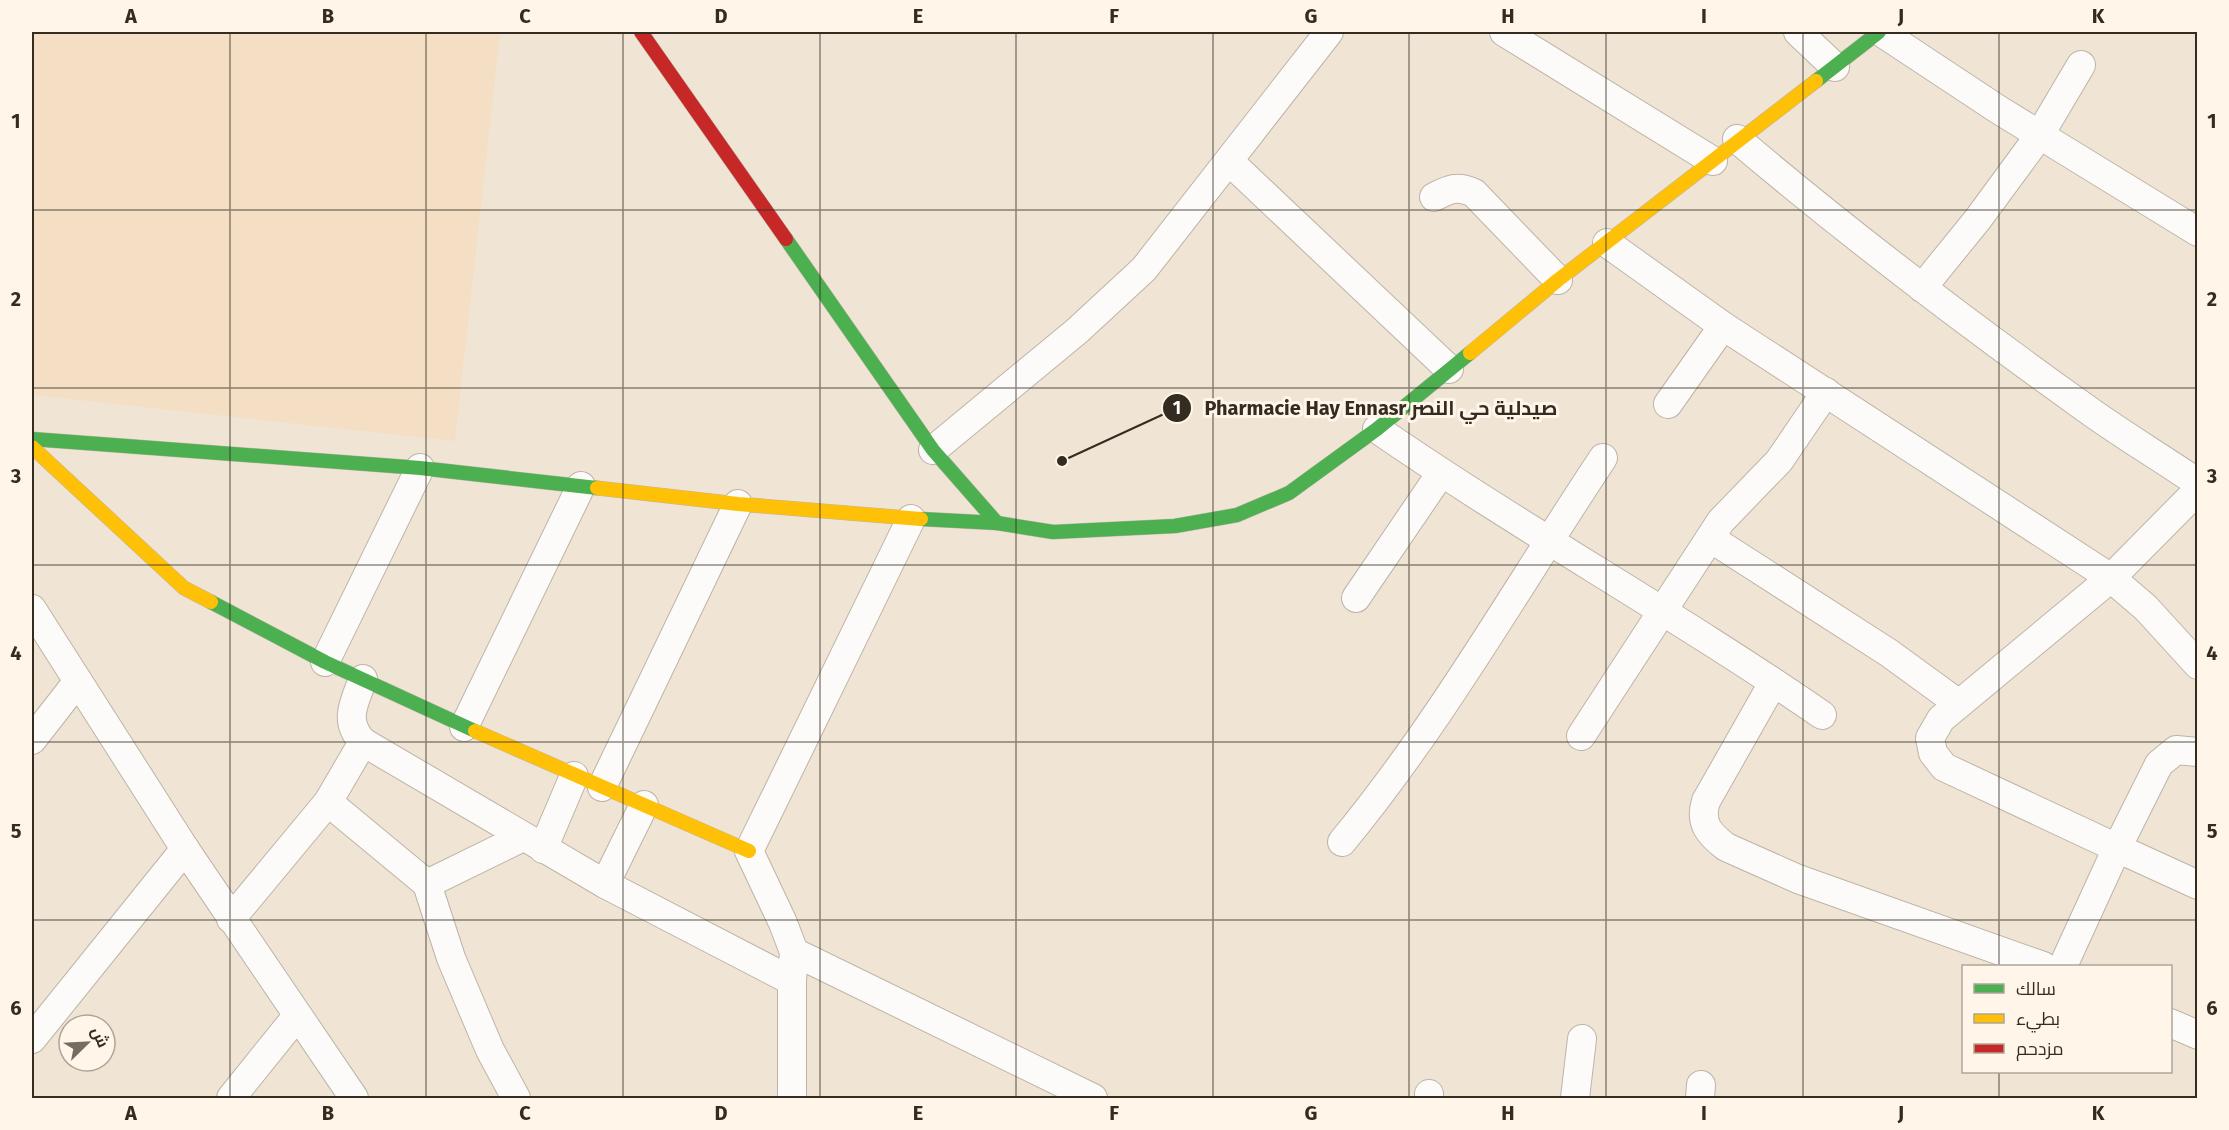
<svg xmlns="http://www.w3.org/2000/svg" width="2229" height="1130" viewBox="0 0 2229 1130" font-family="'Fira Sans',Cairo,sans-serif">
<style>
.built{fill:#f4dfc4}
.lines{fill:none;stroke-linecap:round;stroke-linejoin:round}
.street-casing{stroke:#bdb4a7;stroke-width:30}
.fast-casing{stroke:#bdb4a7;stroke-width:15}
.slow-casing{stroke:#bdb4a7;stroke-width:15}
.jam-casing{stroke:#bdb4a7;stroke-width:15}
.street{stroke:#fdfbf9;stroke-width:28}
.fast{stroke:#4caf50;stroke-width:14}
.slow{stroke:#ffc107;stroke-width:14}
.jam{stroke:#c62828;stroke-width:14}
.grid{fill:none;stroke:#352c21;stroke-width:1.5;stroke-opacity:0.55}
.leader{fill:none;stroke:#352c21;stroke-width:2}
.callout-dot{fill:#352c21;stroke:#fff5e9;stroke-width:2}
.mark-label{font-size:18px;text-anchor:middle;font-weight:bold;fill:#fff}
.callout-label{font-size:20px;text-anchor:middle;font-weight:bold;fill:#352c21;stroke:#fff5e9;stroke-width:6;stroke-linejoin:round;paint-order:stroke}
.neatline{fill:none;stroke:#352c21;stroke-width:2}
.grid-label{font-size:20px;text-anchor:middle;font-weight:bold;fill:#352c21}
</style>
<rect width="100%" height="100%" fill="#f0e4d4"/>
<!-- built -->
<polygon class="built" points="32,32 500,32 455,441 32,395"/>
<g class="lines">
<!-- street casing -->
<g class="street-casing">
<g id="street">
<polyline points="1504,32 1713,161"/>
<polyline points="1798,32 1835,67"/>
<polyline points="1881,32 1999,110 2198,232"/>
<path d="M1737,139c112,95 228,183 347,268 37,27 76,50 114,76"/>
<polyline points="1229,161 1449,369"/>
<path d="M1434,197c15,-8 24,-12 40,-4l84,87"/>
<polyline points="1607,243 1723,326 2111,578 2146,608 2198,665"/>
<polyline points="1922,288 1978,219 2039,136 2081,65"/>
<polyline points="1668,404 1723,326"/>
<path d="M1377,429c145,100 300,186 445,286"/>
<polyline points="933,450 1077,331 1144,269 1329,32"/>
<polyline points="911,519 749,851 783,923 794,952 1093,1098"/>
<polyline points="1710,538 1889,653 1959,704"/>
<polyline points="1356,598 1441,473"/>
<polyline points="32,609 185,849 354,1098"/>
<polyline points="325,662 420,468"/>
<path d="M1773,683l-67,118c-7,22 3,33 20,46l72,32 245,87"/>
<polyline points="464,727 581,486"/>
<polyline points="1581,736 1721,521 1779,461 1826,392"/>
<polyline points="32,740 78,681"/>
<polyline points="363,742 605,884 792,981 794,952"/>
<polyline points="2198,752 2176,750 2159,764 2117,848 2198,885"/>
<polyline points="602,787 738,504"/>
<polyline points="328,802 427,884 451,958 490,1050 516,1098"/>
<path d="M1342,842c99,-120 175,-255 261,-384"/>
<polyline points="543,849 574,776"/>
<polyline points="427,884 521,838"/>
<polyline points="605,884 644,805"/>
<path d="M231,919l97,-117 35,-60c-20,-21 -9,-39 0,-63"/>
<polyline points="2063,966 2117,848 1944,767 1933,753 1930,738 1941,719 2111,578 2198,490"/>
<polyline points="2170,1023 2198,1035"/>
<polyline points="32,1039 185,849"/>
<polyline points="231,1098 297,1016"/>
<polyline points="792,1098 792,981"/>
<polyline points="1429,1098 1429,1094"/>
<polyline points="1575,1098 1582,1039"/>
<polyline points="1700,1098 1701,1085"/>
</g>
</g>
<!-- fast casing -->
<g class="fast-casing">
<g id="fast">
<polyline points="1816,81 1879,32"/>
<polyline points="786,239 933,450 997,523"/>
<polyline points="32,439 420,468 597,488"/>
<polyline points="921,519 997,523 1053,532 1175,526 1237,515 1289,493 1377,429 1470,353"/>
<polyline points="211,602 325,662 475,731"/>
</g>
</g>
<!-- slow casing -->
<g class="slow-casing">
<g id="slow">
<polyline points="1470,353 1558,280 1816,81"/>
<polyline points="32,447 184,588 211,602"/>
<polyline points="597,488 738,504 921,519"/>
<polyline points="475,731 749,851"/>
</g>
</g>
<!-- jam casing -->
<g class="jam-casing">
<polyline id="jam" points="641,32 786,239"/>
</g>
<!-- street -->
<use href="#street" class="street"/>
<!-- fast -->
<use href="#fast" class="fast"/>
<!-- slow -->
<use href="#slow" class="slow"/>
<!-- jam -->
<use href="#jam" class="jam"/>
</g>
<!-- grid -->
<path class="grid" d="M230,32v1066M426,32v1066M623,32v1066M820,32v1066M1016,32v1066M1213,32v1066M1409,32v1066M1606,32v1066M1803,32v1066M1999,32v934M32,210h2166M32,388h2166M32,565h2166M32,742h2166M32,920h2166M1999,1072v26"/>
<!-- callouts -->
<path class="leader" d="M1062 461L1177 408"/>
<g class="callout-dot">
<circle cx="1062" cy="461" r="6"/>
<circle cx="1177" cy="408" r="15"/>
</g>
<g class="mark-label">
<text x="1177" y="414">1</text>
</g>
<g class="callout-label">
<text x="1381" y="415">Pharmacie Hay Ennasr صيدلية حي النصر</text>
</g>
<!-- border -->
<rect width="2229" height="1130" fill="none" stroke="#fff5e9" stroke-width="66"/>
<!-- legend -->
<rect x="1962" y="965" width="210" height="108" fill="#fff5e9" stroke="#aea599" stroke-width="1.5"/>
<rect x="1974" y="984" width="30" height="9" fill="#4caf50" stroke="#aea599" stroke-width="1.5"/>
<text x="2016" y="995" font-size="18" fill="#352c21">سالك</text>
<rect x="1974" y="1014" width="30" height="9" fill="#ffc107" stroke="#aea599" stroke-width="1.5"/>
<text x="2016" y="1025" font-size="18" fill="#352c21">بطيء</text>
<rect x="1974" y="1044" width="30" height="9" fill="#c62828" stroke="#aea599" stroke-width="1.5"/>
<text x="2016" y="1055" font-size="18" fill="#352c21">مزدحم</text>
<!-- north arrow -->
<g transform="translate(87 1043) rotate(66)"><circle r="28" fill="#fff5e9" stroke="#aea599" stroke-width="1.5"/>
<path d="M0-4.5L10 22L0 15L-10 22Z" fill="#766c60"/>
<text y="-9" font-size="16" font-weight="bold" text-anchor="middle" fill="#352c21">ش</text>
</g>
<rect x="33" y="33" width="2163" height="1064" class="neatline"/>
<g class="grid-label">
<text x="131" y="23">A</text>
<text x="328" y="23">B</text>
<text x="525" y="23">C</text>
<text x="721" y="23">D</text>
<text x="918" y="23">E</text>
<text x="1114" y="23">F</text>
<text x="1311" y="23">G</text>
<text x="1508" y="23">H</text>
<text x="1704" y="23">I</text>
<text x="1901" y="23">J</text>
<text x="2098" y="23">K</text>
<text x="16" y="128">1</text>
<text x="2212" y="128">1</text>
<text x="16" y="306">2</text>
<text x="2212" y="306">2</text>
<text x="16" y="483">3</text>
<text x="2212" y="483">3</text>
<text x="16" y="660">4</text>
<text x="2212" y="660">4</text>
<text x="16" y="838">5</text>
<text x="2212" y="838">5</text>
<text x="16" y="1015">6</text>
<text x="2212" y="1015">6</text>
<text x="131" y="1120">A</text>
<text x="328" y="1120">B</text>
<text x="525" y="1120">C</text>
<text x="721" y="1120">D</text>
<text x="918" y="1120">E</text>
<text x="1114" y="1120">F</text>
<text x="1311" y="1120">G</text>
<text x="1508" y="1120">H</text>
<text x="1704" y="1120">I</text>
<text x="1901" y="1120">J</text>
<text x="2098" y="1120">K</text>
</g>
</svg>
